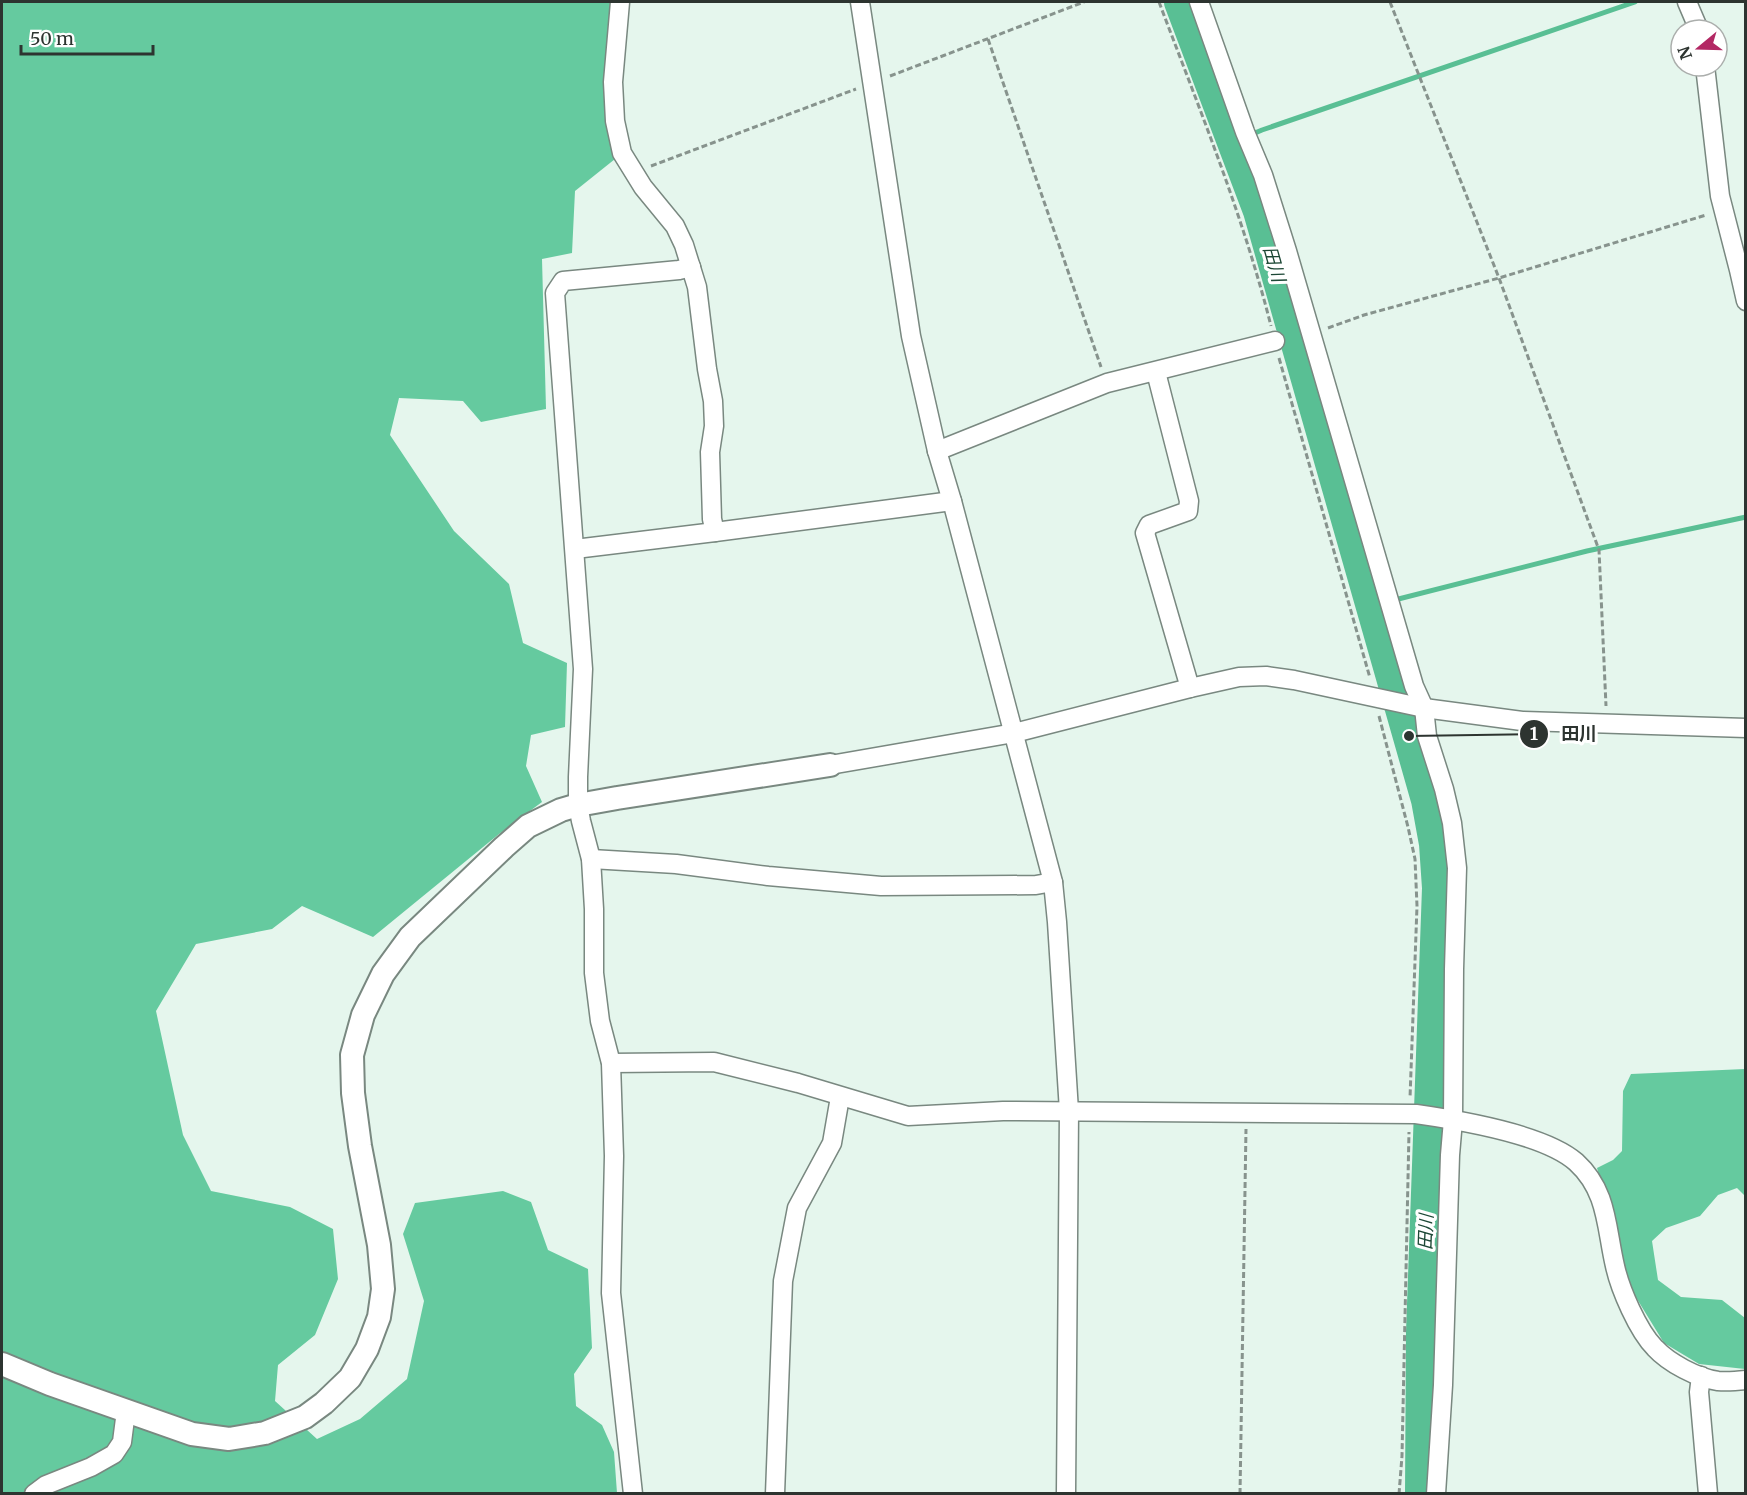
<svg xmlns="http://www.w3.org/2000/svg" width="1747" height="1495" viewBox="0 0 1747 1495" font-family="Merriweather,'Noto Sans JP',serif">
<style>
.forest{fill:#65ca9f}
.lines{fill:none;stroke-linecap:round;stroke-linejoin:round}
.stream{stroke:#59bf94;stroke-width:5}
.river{stroke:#59bf94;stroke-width:32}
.minor-casing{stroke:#798880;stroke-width:21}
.tertiary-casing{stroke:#798880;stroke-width:26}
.path{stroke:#87938d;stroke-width:3;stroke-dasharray:6 3;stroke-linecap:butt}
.minor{stroke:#fff;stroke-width:18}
.tertiary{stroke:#fff;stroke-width:22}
.labels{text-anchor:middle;stroke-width:6;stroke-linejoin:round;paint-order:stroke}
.water-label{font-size:18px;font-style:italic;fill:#1d4836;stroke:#fff}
.leader{fill:none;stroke:#2d3430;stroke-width:2}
.callout-dot{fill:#2d3430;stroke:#fff;stroke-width:2}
.mark-label{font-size:18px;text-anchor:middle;font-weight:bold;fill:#fff}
.callout-label{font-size:18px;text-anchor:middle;font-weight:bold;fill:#2d3430;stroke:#fff;stroke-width:6;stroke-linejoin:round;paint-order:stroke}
</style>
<rect width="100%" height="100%" fill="#e5f6ed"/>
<!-- forest -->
<g class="forest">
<polygon points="2,2 610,2 607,71 620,155 575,191 572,253 542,259 546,409 481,422 463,401 399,398 390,435 454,531 509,584 523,643 567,663 565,727 531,735 526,766 542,802 499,834 373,937 302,906 272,929 196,944 156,1011 183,1135 211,1191 290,1207 333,1229 338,1279 315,1335 278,1365 275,1401 317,1439 360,1419 407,1379 424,1301 403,1234 415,1203 503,1191 531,1202 548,1250 588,1269 592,1348 574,1374 576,1406 602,1425 614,1452 617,1493 2,1494"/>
<polygon points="1745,1069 1745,1196 1737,1188 1718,1195 1700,1216 1666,1228 1652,1241 1658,1280 1681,1297 1722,1300 1745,1318 1745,1369 1699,1364 1664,1343 1629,1286 1614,1225 1597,1168 1613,1160 1622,1151 1623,1091 1631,1074"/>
</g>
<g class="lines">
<!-- stream -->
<g class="stream">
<polyline points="1234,142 1262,130 1635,2"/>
<polyline points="1371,606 1587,551 1746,517"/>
</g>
<!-- river -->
<polyline class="river" points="1180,2 1259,211 1427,800 1435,844 1438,888 1422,1332 1421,1494"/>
<!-- minor casing -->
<g class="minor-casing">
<g id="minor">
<polyline points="620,2 613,82 615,121 622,153 643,187 675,226 684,245 697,287 707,369 713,401 714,426 710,452 712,519 715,532"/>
<polyline points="860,2 911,336 937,451 952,501 1053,882 1057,922 1069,1111 1066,1494"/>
<polyline points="1199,2 1245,132 1263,175 1287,251 1414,686 1424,708 1427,736 1444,789 1452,823 1457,868 1454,969 1453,1120 1450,1155 1443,1385 1436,1494"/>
<polyline points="1687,2 1699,30"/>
<polyline points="1705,66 1720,196 1739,270 1746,301"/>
<polyline points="1156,372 1189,501 1188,511 1149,525 1145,533 1190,688"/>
<polyline points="937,451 1107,383 1275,341"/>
<polyline points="575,549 715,532 952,501"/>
<polyline points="830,765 1014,733 1190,688 1239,677 1266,676 1294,680 1424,708 1522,721 1746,728"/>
<polyline points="591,859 676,864 768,876 881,886 1036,885 1053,882"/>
<path d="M611,1063l103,-1 84,21 110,33 95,-5 413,3c42,6 128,20 160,48 32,29 30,66 39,104 5,23 23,65 40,82 14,15 42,30 63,33 9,1 19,0 28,-1"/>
<polyline points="1701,1376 1699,1392 1708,1494"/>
<polyline points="34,1494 46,1485 91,1467 114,1454 122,1442 126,1411"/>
<polyline points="633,1494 611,1293 614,1156 611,1063 600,1021 594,973 594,909 591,859 581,821 578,805 578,777 583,669 555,293 563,281 679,270 691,267"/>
<polyline points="775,1494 783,1281 797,1208 832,1143 840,1097"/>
</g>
</g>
<!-- tertiary casing -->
<g class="tertiary-casing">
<polyline id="tertiary" points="2,1364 50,1384 192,1434 229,1439 265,1433 305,1417 324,1403 350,1378 367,1349 379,1317 383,1289 379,1245 360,1146 353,1093 352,1055 363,1015 383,974 410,937 504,847 528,826 561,810 578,805 617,798 830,765"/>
</g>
<!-- path -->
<g class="path">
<path d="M1159,2c40,106 84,213 112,324"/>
<polyline points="1390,2 1499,278 1599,550 1606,706"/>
<polyline points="988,39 1101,367"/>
<polyline points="890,76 1084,2"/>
<polyline points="651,166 856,89"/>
<polyline points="1328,328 1364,315 1499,278 1706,215"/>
<polyline points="1279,358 1370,678"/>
<polyline points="1379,716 1408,827 1415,859 1417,906 1410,1098"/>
<polyline points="1240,1494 1246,1129"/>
<polyline points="1399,1494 1402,1456 1409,1132"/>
</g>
<!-- minor -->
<use href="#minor" class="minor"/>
<!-- tertiary -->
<use href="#tertiary" class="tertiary"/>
</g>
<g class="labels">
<!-- water labels -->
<g class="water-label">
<text transform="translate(1274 264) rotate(74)" y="6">田川</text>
<text transform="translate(1426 1232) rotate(-88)" y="6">田川</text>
</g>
</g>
<!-- callouts -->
<path class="leader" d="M1409 736L1534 734"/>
<g class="callout-dot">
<circle cx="1409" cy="736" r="6"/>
<circle cx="1534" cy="734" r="15"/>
</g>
<g class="mark-label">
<text x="1534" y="740">1</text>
</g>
<g class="callout-label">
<text x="1579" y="740">田川</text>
</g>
<!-- border -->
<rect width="1747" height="1495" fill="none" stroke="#2d3430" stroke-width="6"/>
<!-- north arrow -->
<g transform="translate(1699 48) rotate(251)"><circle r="28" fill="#ffffff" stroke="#abaeac" stroke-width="1.5"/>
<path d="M0-4.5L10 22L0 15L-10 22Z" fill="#b32864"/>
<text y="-9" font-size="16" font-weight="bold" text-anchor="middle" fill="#2d3430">N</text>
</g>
<!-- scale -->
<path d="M21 45v9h132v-9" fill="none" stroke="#2d3430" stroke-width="3"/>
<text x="30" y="45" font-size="18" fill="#2d3430" stroke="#ffffff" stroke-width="4.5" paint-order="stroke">50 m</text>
</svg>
